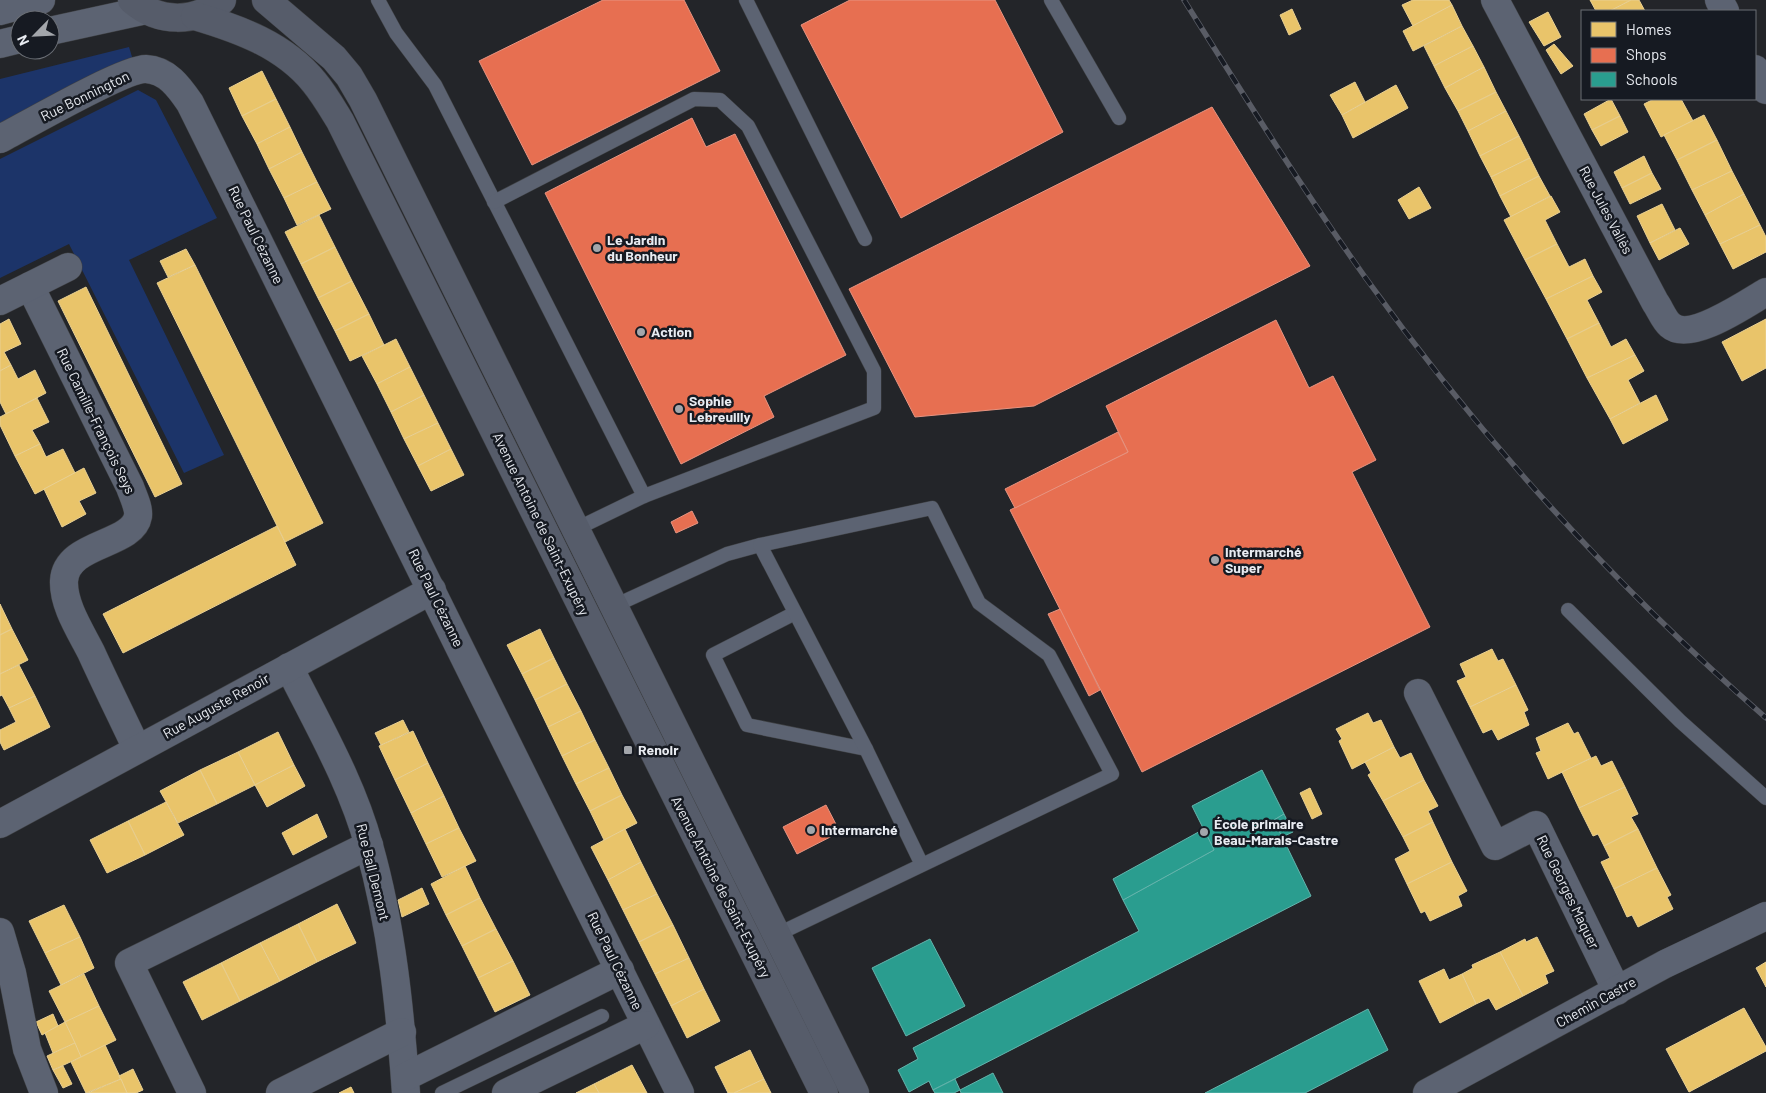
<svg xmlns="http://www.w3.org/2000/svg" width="1766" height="1093" viewBox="0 0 1766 1093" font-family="Barlow,sans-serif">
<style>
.green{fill:#1c3469}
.homes{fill:#e9c46a;stroke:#e9d092}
.shops{fill:#e76f51;stroke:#e79481}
.schools{fill:#2a9d8f;stroke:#63b4ac}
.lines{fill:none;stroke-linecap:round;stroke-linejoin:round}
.service-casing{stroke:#3f4144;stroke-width:15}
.minor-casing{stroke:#3f4144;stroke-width:29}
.tertiary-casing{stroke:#3f4144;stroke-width:29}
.secondary-casing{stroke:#3f4144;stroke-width:29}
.service{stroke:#5c6372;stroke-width:14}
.minor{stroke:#5c6372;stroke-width:28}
.tertiary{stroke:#5c6372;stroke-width:28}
.secondary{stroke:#565c6a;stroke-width:28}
.rail-casing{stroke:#595c65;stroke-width:5.5}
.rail{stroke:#161a22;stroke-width:4;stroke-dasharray:11;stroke-linecap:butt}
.poi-dot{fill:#a3a6ab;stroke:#161a22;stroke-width:2}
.labels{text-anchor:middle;stroke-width:5;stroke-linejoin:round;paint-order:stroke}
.street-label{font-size:14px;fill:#e8ebf1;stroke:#161a22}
.poi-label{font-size:14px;font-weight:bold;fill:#e8ebf1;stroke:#161a22;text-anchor:start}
</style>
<rect width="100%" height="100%" fill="#232529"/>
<!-- green -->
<g class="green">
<polygon points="129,47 133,60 0,125 0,79"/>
<polygon points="138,90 156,100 217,218 129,260 224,455 184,473 69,244 0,278 0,159"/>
</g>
<!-- homes -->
<g class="homes">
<polygon points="1413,0 1449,0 1452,5 1413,26 1402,5"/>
<polygon points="1590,0 1631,0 1610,11 1596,11"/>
<polygon points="1631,0 1639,0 1645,11 1610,11"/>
<polygon points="1452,5 1462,26 1413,51 1403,31"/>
<polygon points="1292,9 1301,29 1289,35 1280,15"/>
<polygon points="1548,12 1561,37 1544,46 1529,22"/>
<polygon points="1462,26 1473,46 1434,66 1424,46"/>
<polygon points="1554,44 1573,66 1561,74 1546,50"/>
<polygon points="1473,46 1484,67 1445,88 1434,66"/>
<polygon points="1484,67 1496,92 1458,111 1445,88"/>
<polygon points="262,71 276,99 242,116 229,88"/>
<polygon points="1355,82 1365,102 1342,115 1330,95"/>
<polygon points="1396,85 1408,108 1353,138 1342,115"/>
<polygon points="1496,92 1506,111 1468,131 1458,111"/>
<polygon points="276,99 290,127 257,144 242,116"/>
<polygon points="1611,99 1620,116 1592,130 1584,114"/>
<polygon points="1654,99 1681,99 1693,121 1661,137 1644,104"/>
<polygon points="1506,111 1519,136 1480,156 1468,131"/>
<polygon points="1704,115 1717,140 1677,160 1664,135"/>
<polygon points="1620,116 1628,132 1601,146 1592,130"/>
<polygon points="290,127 302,152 269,169 257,144"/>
<polygon points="1519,136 1530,158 1491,177 1480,156"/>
<polygon points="1717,140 1732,171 1692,190 1677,160"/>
<polygon points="302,152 317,182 284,198 269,169"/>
<polygon points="1644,156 1652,173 1622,188 1614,172"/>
<polygon points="1530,158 1539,176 1500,196 1491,177"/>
<polygon points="1732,171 1744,194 1705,215 1692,190"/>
<polygon points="1652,173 1661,189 1630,204 1622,188"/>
<polygon points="1539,176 1550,196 1511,217 1500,196"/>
<polygon points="317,182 331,209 297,225 284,198"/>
<polygon points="1419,187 1431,208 1409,219 1398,200"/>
<polygon points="1744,194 1760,225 1720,244 1705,215"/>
<polygon points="1551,196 1560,212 1545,220 1557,244 1525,260 1504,220"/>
<polygon points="1662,204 1675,230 1650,243 1637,216"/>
<polygon points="319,215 335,247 301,264 285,232"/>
<polygon points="1760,225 1766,237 1766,252 1733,269 1720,244"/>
<polygon points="1680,228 1689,244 1659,260 1650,243"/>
<polygon points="1557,244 1569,267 1585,259 1593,276 1546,299 1525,260"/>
<polygon points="335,247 352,281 318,298 301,264"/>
<polygon points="186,249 195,265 168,277 160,261"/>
<polygon points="195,265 323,523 285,542 157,283"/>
<polygon points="1593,276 1602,292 1587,300 1599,323 1567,339 1546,299"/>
<polygon points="352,281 369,314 335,331 318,298"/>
<polygon points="86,287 182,484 155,497 58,301"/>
<polygon points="369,314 384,345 350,361 335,331"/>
<polygon points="9,319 21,344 4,352 11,365 0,371 0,324"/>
<polygon points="1766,319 1766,368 1742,381 1722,342"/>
<polygon points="1599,323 1611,347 1626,339 1635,355 1587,378 1567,339"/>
<polygon points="396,339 410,367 377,384 362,356"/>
<polygon points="1635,355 1644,371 1628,380 1640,403 1610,419 1587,378"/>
<polygon points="11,365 18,379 35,370 46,393 6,414 0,402 0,371"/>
<polygon points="410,367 424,395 391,412 377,384"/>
<polygon points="424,395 438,423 404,439 391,412"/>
<polygon points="1656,395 1668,420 1623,444 1610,419"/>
<polygon points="37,398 49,422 32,430 40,444 15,456 0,425 0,417"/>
<polygon points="438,423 451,449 418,466 404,439"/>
<polygon points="40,444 46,457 63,449 75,473 35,494 15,456"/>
<polygon points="451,449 464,475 431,491 418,466"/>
<polygon points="84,468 96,493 79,501 86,514 62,527 44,489"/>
<polygon points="277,526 296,565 123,653 103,614"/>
<polygon points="0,604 12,629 0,635"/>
<polygon points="12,629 28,660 0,674 0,635"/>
<polygon points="540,629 554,658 522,674 507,645"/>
<polygon points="1492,649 1498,661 1503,659 1516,685 1470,707 1457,681 1466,677 1460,664"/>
<polygon points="554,658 567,684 535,700 522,674"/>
<polygon points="19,665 35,696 9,708 2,695 0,696 0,674"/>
<polygon points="567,684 581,711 548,727 535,700"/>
<polygon points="1516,685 1528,710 1524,712 1529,725 1498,740 1492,729 1483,733 1470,707"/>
<polygon points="35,696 50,727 4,750 0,742 0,730 16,722 9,708"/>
<polygon points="581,711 595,740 562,756 548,727"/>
<polygon points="1368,713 1373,723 1381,720 1394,747 1352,769 1339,741 1342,739 1336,729"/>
<polygon points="403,720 409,732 381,745 375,733"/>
<polygon points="1568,723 1574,734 1578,732 1591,758 1548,779 1536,753 1541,751 1536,738"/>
<polygon points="413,731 428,763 395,780 379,746"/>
<polygon points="278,732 294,765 255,785 238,752"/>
<polygon points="595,740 609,768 576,784 562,756"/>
<polygon points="1394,747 1400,758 1411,753 1424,780 1383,801 1368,775 1371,773 1365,762"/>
<polygon points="238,752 255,785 217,804 200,770"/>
<polygon points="1596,756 1601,766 1612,761 1625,787 1579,808 1562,772"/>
<polygon points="428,763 444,796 411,813 395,780"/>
<polygon points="294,765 305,786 267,807 255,785"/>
<polygon points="609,768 622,795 590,811 576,784"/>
<polygon points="200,770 217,804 178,823 160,791"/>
<polygon points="1424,780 1438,806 1428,811 1433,822 1403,837 1383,801"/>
<polygon points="1625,787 1638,814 1631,817 1638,829 1604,846 1598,834 1593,836 1579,808"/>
<polygon points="1310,788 1322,814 1312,819 1300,793"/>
<polygon points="622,795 637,823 604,840 590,811"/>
<polygon points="444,796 459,828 426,844 411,813"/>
<polygon points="166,802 184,835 145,855 128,821"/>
<polygon points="317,814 327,837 293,855 282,833"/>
<polygon points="128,821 145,855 107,873 90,840"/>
<polygon points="1433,822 1452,862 1407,884 1395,859 1410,851 1403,837"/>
<polygon points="459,828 476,861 442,877 426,844"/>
<polygon points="625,829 641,862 608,880 591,847"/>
<polygon points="1638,829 1657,868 1614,889 1601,862 1610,858 1604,846"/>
<polygon points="641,862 657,894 623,910 608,880"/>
<polygon points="1452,862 1467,891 1458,896 1462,906 1430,921 1425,911 1421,913 1407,884"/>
<polygon points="465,866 480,898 446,915 431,884"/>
<polygon points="1657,868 1671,895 1667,897 1673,909 1638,927 1632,915 1627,917 1614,889"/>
<polygon points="422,888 429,904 402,917 398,900"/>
<polygon points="657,894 673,925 639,942 623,910"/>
<polygon points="480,898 496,929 462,946 446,915"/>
<polygon points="337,904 356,943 317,962 298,924"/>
<polygon points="64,905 80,937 45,953 29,921"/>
<polygon points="298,924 317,962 280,981 260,943"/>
<polygon points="673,925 689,958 655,974 639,942"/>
<polygon points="496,929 513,961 478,978 462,946"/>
<polygon points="80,937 94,968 61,985 45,953"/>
<polygon points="1537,937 1554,971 1545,975 1548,983 1523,996 1500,952 1525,939 1526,942"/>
<polygon points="260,943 280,981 240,1001 221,963"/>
<polygon points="1500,952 1523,996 1496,1010 1489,998 1476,1004 1462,974 1473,968 1472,965"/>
<polygon points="689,958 704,989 671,1006 655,974"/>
<polygon points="513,961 530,995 495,1012 478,978"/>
<polygon points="1766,962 1766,987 1756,968"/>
<polygon points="221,963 240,1001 202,1020 183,982"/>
<polygon points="1444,969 1449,980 1462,974 1476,1004 1440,1023 1419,981"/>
<polygon points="84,974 99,1006 65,1022 49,991"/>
<polygon points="704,989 720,1021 687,1038 671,1006"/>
<polygon points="99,1006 116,1040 81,1057 65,1022"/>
<polygon points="1744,1008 1766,1047 1766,1051 1689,1092 1666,1049"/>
<polygon points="53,1014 58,1026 42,1035 36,1022"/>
<polygon points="65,1022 75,1043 53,1053 45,1033"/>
<polygon points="75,1043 81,1057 53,1070 47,1056"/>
<polygon points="105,1045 121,1079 86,1093 71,1062"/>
<polygon points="750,1050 764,1079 734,1093 728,1093 715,1067"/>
<polygon points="632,1065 647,1093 599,1093 594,1084"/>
<polygon points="63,1066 72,1084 63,1088 53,1070"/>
<polygon points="133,1069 143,1090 136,1093 127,1093 119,1076"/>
<polygon points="121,1079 127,1093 88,1093"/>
<polygon points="764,1079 771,1093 734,1093"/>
<polygon points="594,1084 599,1093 576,1093"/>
<polygon points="351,1087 354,1093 339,1093"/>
</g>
<!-- shops -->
<g class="shops">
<polygon points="603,0 684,0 720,71 532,165 479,61"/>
<polygon points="850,0 995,0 1063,132 901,218 801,25"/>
<polygon points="1212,107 1310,266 1034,406 915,417 849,289"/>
<polygon points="692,118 706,147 735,134 846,355 764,396 774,417 681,464 545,193"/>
<polygon points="1276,320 1309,388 1333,376 1376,460 1352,472 1430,627 1142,772 1010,510 1128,452 1106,406"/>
<polygon points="1118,432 1128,452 1015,508 1005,489"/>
<polygon points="692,511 698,523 676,533 671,522"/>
<polygon points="1060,609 1100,690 1089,696 1048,614"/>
<polygon points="826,805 840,832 797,854 783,827"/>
</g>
<!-- schools -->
<g class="schools">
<polygon points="1262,770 1284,814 1274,820 1311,896 933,1090 929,1081 909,1092 898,1070 918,1059 913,1048 1139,931 1123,900 1214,850 1192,806"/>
<polygon points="1284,814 1293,832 1282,837 1274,820"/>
<polygon points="1204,829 1214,850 1123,900 1113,879"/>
<polygon points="930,939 965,1006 906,1036 872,968"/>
<polygon points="1368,1009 1388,1050 1305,1093 1205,1093"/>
<polygon points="993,1073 1003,1093 961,1093 960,1090"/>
<polygon points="955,1079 960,1090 954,1093 935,1093 933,1090"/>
</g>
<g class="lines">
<!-- service casing -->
<g class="service-casing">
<g id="service">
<polyline points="378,0 396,33 435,85 644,496"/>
<polyline points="746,0 865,239"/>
<polyline points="1051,0 1119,118"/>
<polyline points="494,202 694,99 720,100 748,126 874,371 874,408 644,496 576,529"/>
<polyline points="614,606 727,554 760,545"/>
<polyline points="1568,610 1680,721 1766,798"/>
<polyline points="795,613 713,655 747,725 866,749"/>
<polyline points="776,935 1112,774 1049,655 979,603 932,508 760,545 866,749 922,865"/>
<polyline points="442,1093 602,1016"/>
</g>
</g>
<!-- minor casing -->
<g class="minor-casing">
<g id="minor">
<path d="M1495,0l160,302c5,7 9,18 15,23 20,18 77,-22 96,-33"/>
<polyline points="1719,0 1725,11"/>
<polyline points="1755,69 1766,90"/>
<path d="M0,139c25,-13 125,-71 146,-70 21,1 33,18 44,34l490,990"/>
<path d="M30,286l100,201c3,9 9,20 8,29 -5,30 -72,26 -74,65 -1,24 17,51 27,71 15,33 31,65 46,97"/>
<polyline points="0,301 68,267"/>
<path d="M289,667c29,58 63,116 80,179 23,81 31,164 37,247"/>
<polyline points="1418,693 1495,846 1536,825 1617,991"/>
<polyline points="0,824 432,590"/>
<polyline points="0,932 12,973 27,1049 44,1093"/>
<polyline points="405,1077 620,970"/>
<polyline points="192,1093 129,963 369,845"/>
<polyline points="280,1093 402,1032"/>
<polyline points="506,1093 646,1025"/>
<polyline points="1427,1093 1665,964 1766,916"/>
</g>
</g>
<!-- tertiary casing -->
<g class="tertiary-casing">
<g id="tertiary">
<polyline points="0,11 41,0"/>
<polyline points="50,31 146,10"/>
<polyline points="0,44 20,39"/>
</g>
</g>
<!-- secondary casing -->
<g class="secondary-casing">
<g id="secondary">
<path d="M132,0c26,23 64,24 90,0"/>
<polyline points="266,0 334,58 349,76 363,100 855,1093"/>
<path d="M195,16c44,13 89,29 119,66 10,12 18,26 26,39l484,972"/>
</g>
</g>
<!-- service -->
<use href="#service" class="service"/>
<!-- minor -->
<use href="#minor" class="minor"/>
<!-- tertiary -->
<use href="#tertiary" class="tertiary"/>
<!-- secondary -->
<use href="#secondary" class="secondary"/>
<!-- rail casing -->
<g class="rail-casing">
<path id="rail" d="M1184,0c59,94 117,187 181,277 116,162 251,310 401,441"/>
</g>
<!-- rail -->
<use href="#rail" class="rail"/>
</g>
<!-- markers -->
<g class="poi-dot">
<circle cx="597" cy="248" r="5"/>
<circle cx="641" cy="332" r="5"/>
<circle cx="679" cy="409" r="5"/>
<circle cx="1215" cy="560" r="5"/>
<rect x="623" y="745" width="10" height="10" rx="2.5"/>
<circle cx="811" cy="830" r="5"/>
<circle cx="1204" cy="832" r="5"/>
</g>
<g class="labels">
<!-- street labels -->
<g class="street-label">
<text transform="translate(85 96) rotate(-26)" y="5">Rue Bonnington</text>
<text transform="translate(1606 210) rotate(62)" y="5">Rue Jules Vallès</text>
<text transform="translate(256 235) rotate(64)" y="5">Rue Paul Cézanne</text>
<text transform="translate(96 421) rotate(64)" y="5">Rue Camille-François Seys</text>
<text transform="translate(541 524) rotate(64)" y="5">Avenue Antoine de Saint-Exupéry</text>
<text transform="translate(436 598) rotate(64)" y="5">Rue Paul Cézanne</text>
<text transform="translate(216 706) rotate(-29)" y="5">Rue Auguste Renoir</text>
<text transform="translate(373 872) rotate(76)" y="5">Rue Ball Demont</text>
<text transform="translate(721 887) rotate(63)" y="5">Avenue Antoine de Saint-Exupéry</text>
<text transform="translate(1568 892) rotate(64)" y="5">Rue Georges Maquer</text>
<text transform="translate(615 961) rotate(64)" y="5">Rue Paul Cézanne</text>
<text transform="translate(1596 1002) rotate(-29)" y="5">Chemin Castre</text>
</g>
<!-- poi labels -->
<g class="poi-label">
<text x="607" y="245">Le Jardin<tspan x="607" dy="16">du Bonheur</tspan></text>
<text x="651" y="337">Action</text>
<text x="689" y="406">Sophie<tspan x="689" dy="16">Lebreuilly</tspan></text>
<text x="1225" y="557">Intermarché<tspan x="1225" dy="16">Super</tspan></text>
<text x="638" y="755">Renoir</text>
<text x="1214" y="829">École primaire<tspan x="1214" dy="16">Beau-Marais-Castre</tspan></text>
<text x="821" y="835">Intermarché</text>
</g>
</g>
<!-- legend -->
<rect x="1581" y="10" width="175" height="90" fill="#161a22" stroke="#6a6e75"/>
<rect x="1591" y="22" width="25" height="15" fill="#e9c46a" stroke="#6a6e75"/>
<text x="1626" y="35" font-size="15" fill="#e8ebf1">Homes</text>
<rect x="1591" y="48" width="25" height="15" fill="#e76f51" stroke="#6a6e75"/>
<text x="1626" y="60" font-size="15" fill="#e8ebf1">Shops</text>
<rect x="1591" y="72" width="25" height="15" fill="#2a9d8f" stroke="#6a6e75"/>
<text x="1626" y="85" font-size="15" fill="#e8ebf1">Schools</text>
<!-- north arrow -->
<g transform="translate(35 35) rotate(246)"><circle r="24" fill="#161a22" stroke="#6a6e75"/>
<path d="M0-4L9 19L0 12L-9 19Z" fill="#a3a6ab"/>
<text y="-8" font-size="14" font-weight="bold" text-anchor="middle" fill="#e8ebf1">N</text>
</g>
</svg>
